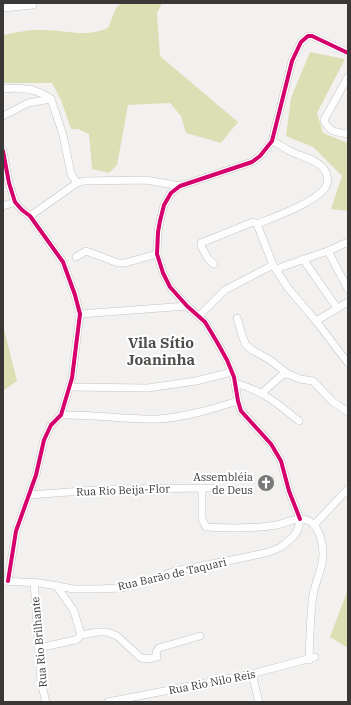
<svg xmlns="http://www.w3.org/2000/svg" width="351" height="705" viewBox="0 0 351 705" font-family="'IBM Plex Serif',serif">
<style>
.green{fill:#dbdfb4}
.building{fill:#d5d3d3;stroke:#b2b0af}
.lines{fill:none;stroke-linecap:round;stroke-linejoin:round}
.minor-casing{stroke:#c5c3c2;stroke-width:8}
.minor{stroke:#fdfdfd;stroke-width:7}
.cycleway-casing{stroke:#fff;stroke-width:6}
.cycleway{stroke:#d6006c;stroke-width:4}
.labels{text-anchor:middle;stroke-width:4;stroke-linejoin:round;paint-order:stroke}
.poi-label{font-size:11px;fill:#393836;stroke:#fff;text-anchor:end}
.street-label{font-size:11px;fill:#393836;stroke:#fff}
.district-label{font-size:15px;font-weight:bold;fill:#504e4b;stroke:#fff}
</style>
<rect width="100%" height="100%" fill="#f3f1ef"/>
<!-- green -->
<g class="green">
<path d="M121,3h41l-5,10 3,43 78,66 -17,21 -35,-10 -5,-17 -11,-13 -42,2 -11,60 -8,8 -17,-4 -3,-35 -11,-5h-7l-10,-29 -9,-17h-49v-48c13,-2 27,-6 40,-5 25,0 40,8 65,-2l8,-20z"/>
<polygon points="310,52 345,59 317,113 323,133 348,143 348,211 331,209 342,176 313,147 286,136 291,98"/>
<polygon points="3,325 17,381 3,391"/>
<polygon points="348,589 348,648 330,637"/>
</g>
<!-- building -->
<polygon class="building" points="273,477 274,485 261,488 258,481"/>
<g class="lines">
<!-- minor casing -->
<g class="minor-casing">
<g id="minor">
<polyline points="3,8 33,5"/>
<path d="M348,77l-24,43c5,12 11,12 24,14"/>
<path d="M3,89c17,-2 34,-1 48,10l12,36 8,39 6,9"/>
<polyline points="3,116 28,103 51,99"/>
<polyline points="3,151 9,183 15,202 22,210 30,216 63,262 75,295 80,314 72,378 61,415 51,425 44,440 36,475 16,531 8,581"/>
<polyline points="3,206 15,202"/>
<polyline points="30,216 77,183 84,181 146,180 180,186"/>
<path d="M257,224c18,-7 57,-21 68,-36 4,-5 3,-15 -2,-20 -8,-10 -25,-12 -35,-18 -6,-3 -10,-7 -16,-9"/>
<polyline points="328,251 348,289"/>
<polyline points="76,257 86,251 118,263 125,263 157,254"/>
<polyline points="303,259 337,308"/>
<polyline points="214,264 209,260 201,246 201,243 253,222 257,224 273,265 288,288 316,321 348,363"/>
<polyline points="276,269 328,251 348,242"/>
<polyline points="80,314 187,306"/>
<polyline points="199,316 225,290 273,265"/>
<polyline points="237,318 243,338 246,345 252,350 270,360 288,374"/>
<polyline points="316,321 348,302"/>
<path d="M235,383c28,8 42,20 64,38"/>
<polyline points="70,387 148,388 196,381 232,372"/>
<polyline points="262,393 282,375 288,374 300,379 313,381 333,402 348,412"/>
<path d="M61,415c33,-1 65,5 98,4 27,-2 53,-10 79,-18"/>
<path d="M202,488v31l4,8c24,1 47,2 71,-2 8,-2 16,-6 24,-6 19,0 24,29 21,44 -2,11 -7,21 -9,32 -3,21 -3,44 -4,65"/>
<polyline points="29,495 109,489 217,488"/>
<polyline points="300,519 289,491 281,461 271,444 241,411 238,401 234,377 227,360 217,342 205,322 187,306 170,287 163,273 157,254 158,232 160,221 164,205 171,193 180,186 252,162 260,156 272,141 292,61 301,42 308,36 312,36 348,53"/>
<polyline points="314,525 348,489"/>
<polyline points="3,581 40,583 74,589 96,589 123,588 141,583 175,571 242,558 269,552 281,547 294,536 298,529 300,519"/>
<polyline points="34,582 41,682 46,702"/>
<polyline points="56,585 74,611 81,635"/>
<polyline points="39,648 70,641 76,640 81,635 98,632 107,632 117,636 141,658 147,659 157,657 156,652 159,648 200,636"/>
<polyline points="252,674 259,702"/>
<polyline points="108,702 252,674 315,657"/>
</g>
</g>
<!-- minor -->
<use href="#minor" class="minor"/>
<!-- cycleway casing -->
<g class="cycleway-casing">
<g id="cycleway">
<polyline points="3,151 9,183 15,202 22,210 30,216 63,262 75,295 80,314 72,378 61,415 51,425 44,440 36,475 16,531 8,581"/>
<polyline points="300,519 289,491 281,461 271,444 241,411 238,401 234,377 227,360 217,342 205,322 187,306 170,287 163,273 157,254 158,232 160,221 164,205 171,193 180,186 252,162 260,156 272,141 292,61 301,42 308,36 312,36 348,53"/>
</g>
</g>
<!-- cycleway -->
<use href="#cycleway" class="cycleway"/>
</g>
<!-- icons -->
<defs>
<g id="church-disc" transform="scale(0.9)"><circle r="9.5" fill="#7a7977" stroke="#fff"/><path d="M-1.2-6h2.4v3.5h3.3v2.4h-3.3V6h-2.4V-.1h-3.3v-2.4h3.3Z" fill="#fff"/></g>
</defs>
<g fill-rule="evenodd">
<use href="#church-disc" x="266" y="483"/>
</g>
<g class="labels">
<!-- poi labels -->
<g class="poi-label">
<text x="253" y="481">Assembléia<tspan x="253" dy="13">de Deus</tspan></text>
</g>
<!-- street labels -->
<g class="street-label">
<text transform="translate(123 490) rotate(-2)" y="4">Rua Rio Beija-Flor</text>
<text transform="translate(172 574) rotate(-13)" y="4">Rua Barão de Taquari</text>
<text transform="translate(39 642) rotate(-95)" y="4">Rua Rio Brilhante</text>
<text transform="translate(212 682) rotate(-11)" y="4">Rua Rio Nilo Reis</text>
</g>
<!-- district labels -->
<g class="district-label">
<text x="161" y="348">Vila Sítio<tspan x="161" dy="17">Joaninha</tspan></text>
</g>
</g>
<!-- border -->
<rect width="351" height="705" fill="none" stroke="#393836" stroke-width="8"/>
</svg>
